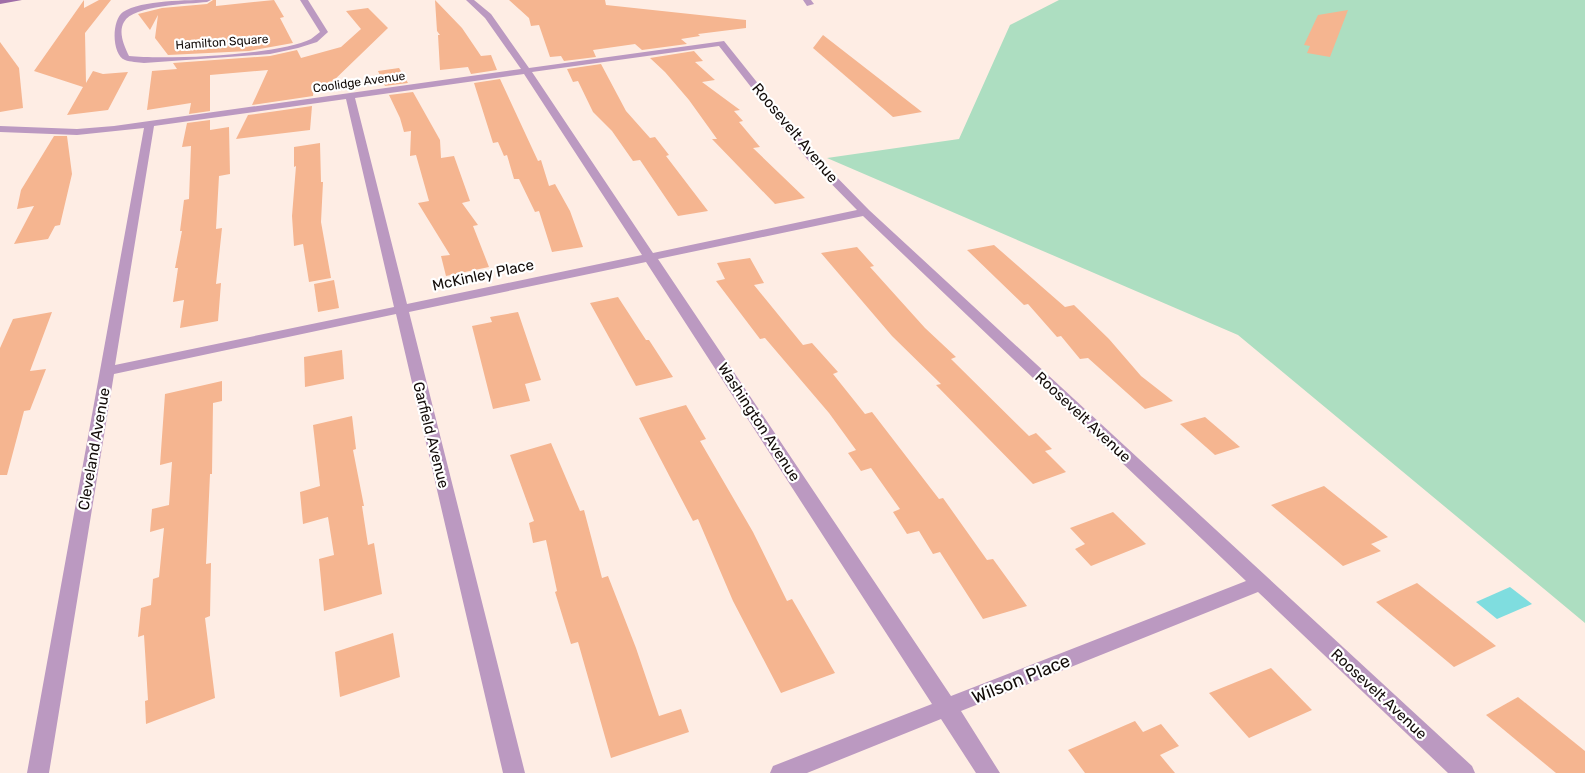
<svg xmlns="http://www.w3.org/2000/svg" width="1585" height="773" viewBox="0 0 1585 773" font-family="Rubik,sans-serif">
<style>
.green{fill:#addec1}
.water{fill:#7fdddf}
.building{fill:#f5b590}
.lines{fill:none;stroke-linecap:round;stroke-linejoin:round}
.street{fill:#bb99c1;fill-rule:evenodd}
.secondary{fill:#a06ea8;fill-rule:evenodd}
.labels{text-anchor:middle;stroke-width:4.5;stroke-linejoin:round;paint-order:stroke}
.far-street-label{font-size:12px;fill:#130c09;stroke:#fff}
.street-label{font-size:15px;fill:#130c09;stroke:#fff}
.near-street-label{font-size:18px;fill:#130c09;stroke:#fff}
</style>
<rect width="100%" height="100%" fill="#feede4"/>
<!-- green -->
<polygon class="green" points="1059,0 1585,0 1585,623 1238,335 827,158 959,139 1010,25"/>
<!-- water -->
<polygon class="water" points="1510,587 1532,604 1497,619 1476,602"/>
<!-- building -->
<g class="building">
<polygon points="84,0 84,8 99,0 111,0 85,33 86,83 93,71 103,74 128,72 108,110 67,115 83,87 34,71"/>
<polygon points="213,0 216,0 216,6 274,0 284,17 280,18 293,43 249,51 168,55 155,38 158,15 150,30 138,14 162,8 207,4"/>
<polygon points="435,0 462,28 481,56 491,55 497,70 471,74 468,67 440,70 438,35 440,35 437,31"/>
<polygon points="509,0 605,0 606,5 746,20 746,28 698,34 700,36 681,39 687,44 642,50 635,44 593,50 596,57 564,61 561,56 550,57 539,25 531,26 529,18"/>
<polygon points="368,8 388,28 329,85 314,87 313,96 252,105 268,70 210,75 210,111 189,114 191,103 147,110 152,71 177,69 173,63 270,56 297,50 301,58 341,47 361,29 346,11"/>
<polygon points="1348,10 1330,57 1307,53 1310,46 1304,45 1318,15"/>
<polygon points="823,35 922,112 893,117 813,48"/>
<polygon points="0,42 19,68 23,108 0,112"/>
<polygon points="694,51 703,61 695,62 715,80 702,82 740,110 734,111 743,121 739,122 760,147 753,148 805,198 775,204 712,139 717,139 689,100 665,72 650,58"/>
<polygon points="601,64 626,111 650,138 655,137 669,155 666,156 708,211 678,216 640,160 633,161 612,131 593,112 578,81 573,82 567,69"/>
<polygon points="399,68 408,83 385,86 378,71"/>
<polygon points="500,79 538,161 541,160 549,186 555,184 570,211 583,247 552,252 539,211 535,212 519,179 514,179 507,155 504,156 498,142 493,143 474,83"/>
<polygon points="413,92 440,140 441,158 454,156 470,201 462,203 478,225 473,226 489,267 446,276 441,256 450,255 418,203 429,201 416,155 410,156 411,131 404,132 400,118 389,95"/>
<polygon points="312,106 310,130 236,139 248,115"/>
<polygon points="210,120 210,130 229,127 230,174 219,176 216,229 222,228 216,284 221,283 218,321 180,328 184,300 173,302 178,268 175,268 182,231 180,231 184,200 189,199 191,146 182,147 187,123"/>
<polygon points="54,136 67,136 72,174 60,225 55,226 48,239 14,244 34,206 17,209 21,190"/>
<polygon points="320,143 321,182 323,182 321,222 331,278 309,282 303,244 294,246 292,216 296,166 294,167 294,147"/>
<polygon points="994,245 1065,307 1074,305 1109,339 1141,376 1173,401 1145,409 1088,358 1080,359 1061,336 1057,337 1028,304 1024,305 967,250"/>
<polygon points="857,247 874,266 870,267 925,328 956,357 951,359 1029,436 1036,433 1052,449 1045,451 1066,472 1033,484 936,385 941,384 892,336 821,253"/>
<polygon points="750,258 764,283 754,285 803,345 812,343 838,372 833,374 865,414 872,412 939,499 943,498 987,560 993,559 1027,606 983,619 940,552 933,554 919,531 907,534 893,512 900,509 871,468 861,471 848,453 856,450 829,413 765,338 760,339 716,281 725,279 717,263"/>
<polygon points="334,280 339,308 318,312 314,284"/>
<polygon points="618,297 646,340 649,340 673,377 636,386 590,303"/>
<polygon points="52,312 30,371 46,369 30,410 24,411 7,475 0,475 0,348 13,319"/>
<polygon points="518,312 541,380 525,384 530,401 493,409 472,326 492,322 490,317"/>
<polygon points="342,350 344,379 305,387 304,357"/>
<polygon points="222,381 222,401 213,403 212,474 210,474 206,564 211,563 210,616 205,618 215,698 146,724 145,701 148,700 144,635 138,637 141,608 151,605 153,579 159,577 164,528 150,532 152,509 169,505 172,462 160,465 165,394"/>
<polygon points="686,405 706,439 700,441 753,532 787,601 792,599 835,673 781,693 733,601 698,519 693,521 639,418"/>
<polygon points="352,416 356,449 353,450 364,506 362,506 368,545 374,543 382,594 324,611 319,559 334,555 328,517 303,524 300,492 320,486 313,425"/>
<polygon points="1205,417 1240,447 1215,455 1180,424"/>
<polygon points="551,443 580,511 584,510 602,578 608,576 636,648 659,716 681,709 689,732 611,758 578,642 571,644 555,592 557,591 546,540 533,543 529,523 534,521 510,455"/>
<polygon points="1324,486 1388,537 1371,544 1381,551 1343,566 1271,505"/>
<polygon points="1113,512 1146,544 1091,566 1075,549 1085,544 1070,528"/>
<polygon points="1417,583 1496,646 1454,667 1376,602"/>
<polygon points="393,633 400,677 340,697 335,652"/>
<polygon points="1271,668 1312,710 1249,738 1209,693"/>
<polygon points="1518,697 1585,751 1585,773 1556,773 1486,715"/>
<polygon points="1135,721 1143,732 1161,724 1179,746 1160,755 1175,773 1085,773 1068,750"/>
</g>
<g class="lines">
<!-- street -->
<g class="street">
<path d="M211,0l-4,2c-18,2 -74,3 -83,20 -6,10 0,24 5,34 37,4 150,-1 182,-17 3,-2 6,-5 9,-7l-20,-32h8l20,32 -11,10 -19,6 -28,6 -126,9c-6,-1 -14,-1 -19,-3 -13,-5 -14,-39 -2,-48 18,-12 66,-12 88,-12z"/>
<path d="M466,0h8l17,14 38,54 195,-27 91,114 54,55 603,556 3,7h-27l-190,-181 -297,119 39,62h-24l-35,-54 -134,54h-37l3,-7 159,-62 -286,-442 -237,50 116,461h-22l-107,-459 -282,60 -65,399h-22l117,-645 -67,7 -77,-3v-6l77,3 37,-3 407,-57 -36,-51zM719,46l88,113 50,51 -204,43 -121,-181zM524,74l118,181 -235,49 -52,-206zM346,99l48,208 -279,58 39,-239zM863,216l383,365 -295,115 -293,-437z"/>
<polygon points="803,0 811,0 814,4 807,6"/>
</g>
<!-- secondary -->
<polygon class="secondary" points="0,0 22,0 0,4"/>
</g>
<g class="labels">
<!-- far-street labels -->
<g class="far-street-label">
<text transform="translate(222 42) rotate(-4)" y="4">Hamilton Square</text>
<text transform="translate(359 82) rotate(-8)" y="4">Coolidge Avenue</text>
</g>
<!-- street labels -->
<g class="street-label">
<text transform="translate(795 133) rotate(50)" y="5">Roosevelt Avenue</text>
<text transform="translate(483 275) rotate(-12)" y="5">McKinley Place</text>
<text transform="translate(1083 417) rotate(43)" y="5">Roosevelt Avenue</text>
<text transform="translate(759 422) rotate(57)" y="5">Washington Avenue</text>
<text transform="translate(431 435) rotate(76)" y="5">Garfield Avenue</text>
<text transform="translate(94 449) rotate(-80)" y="5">Cleveland Avenue</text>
<text transform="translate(1379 694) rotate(43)" y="5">Roosevelt Avenue</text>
</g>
<!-- near-street labels -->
<g class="near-street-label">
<text transform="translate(1021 679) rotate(-22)" y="6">Wilson Place</text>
</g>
</g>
</svg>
